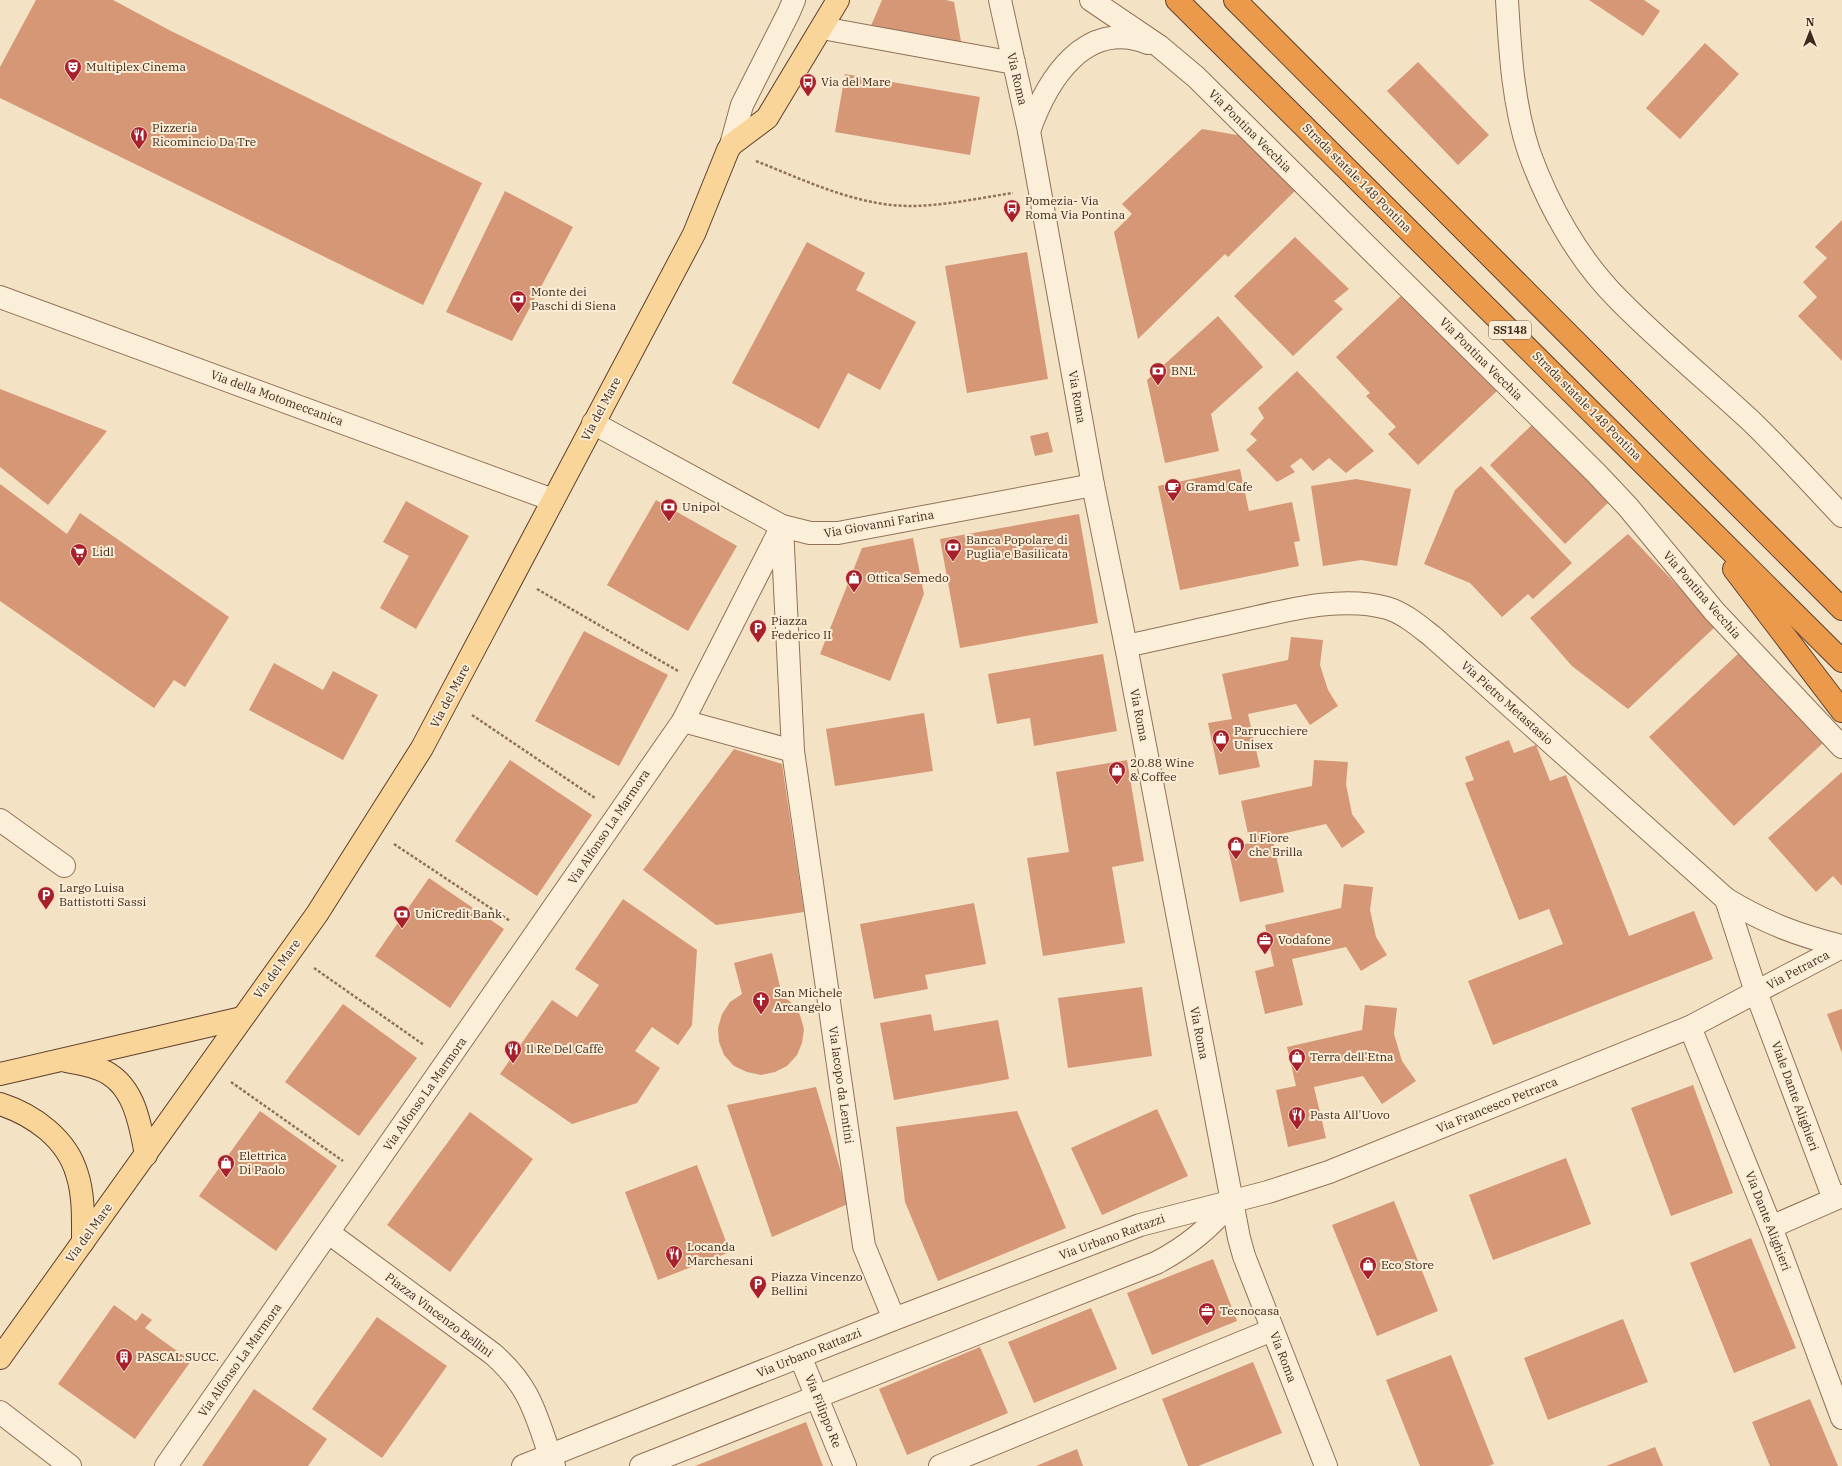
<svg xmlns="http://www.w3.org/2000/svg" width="1842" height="1466" viewBox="0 0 1842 1466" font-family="'IBM Plex Serif',serif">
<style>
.building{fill:#d69776}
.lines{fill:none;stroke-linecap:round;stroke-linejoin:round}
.minor-casing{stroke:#917258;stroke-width:24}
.major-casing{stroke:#5e402c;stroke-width:24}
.highway-casing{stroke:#5e402c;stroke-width:24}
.path{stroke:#917258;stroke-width:2.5;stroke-dasharray:3 2;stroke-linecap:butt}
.minor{stroke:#fcefd9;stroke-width:22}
.major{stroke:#fad599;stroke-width:22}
.highway{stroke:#eb9a4c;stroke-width:22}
.labels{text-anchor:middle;stroke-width:4;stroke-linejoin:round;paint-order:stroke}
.shield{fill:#faecd5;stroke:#776554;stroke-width:1}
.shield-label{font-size:11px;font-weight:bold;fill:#3f2b1d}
.poi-label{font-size:12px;fill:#3f2b1d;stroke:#faecd5;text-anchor:start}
.street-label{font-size:12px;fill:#3f2b1d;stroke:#faecd5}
</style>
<rect width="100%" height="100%" fill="#f3e2c4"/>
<!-- building -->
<g class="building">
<polygon points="36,0 113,0 171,31 482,183 423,305 0,98 0,67"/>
<polygon points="882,0 946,0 954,2 962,47 870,28"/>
<polygon points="1589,0 1644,0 1660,11 1643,36"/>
<polygon points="1705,43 1739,74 1680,139 1646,108"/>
<polygon points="1418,62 1489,135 1458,165 1387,91"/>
<polygon points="845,74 980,97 970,155 835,132"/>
<polygon points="1202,129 1237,135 1241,131 1298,188 1228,257 1225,254 1138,339 1114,232 1132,214 1122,204"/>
<polygon points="505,191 573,227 512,341 446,312"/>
<polygon points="1842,220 1842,361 1798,316 1817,297 1803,282 1827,258 1815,247"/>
<polygon points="1295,237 1349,289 1334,301 1343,309 1293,356 1234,296"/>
<polygon points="807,242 865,273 856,290 916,322 880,390 848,373 819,429 732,383"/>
<polygon points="1027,252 1048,379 967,393 945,266"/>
<polygon points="1402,295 1444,339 1446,334 1498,390 1418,465 1388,434 1396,427 1366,396 1370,393 1336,357"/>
<polygon points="1218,316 1263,367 1211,414 1219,451 1165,463 1147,380"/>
<polygon points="1297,371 1374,451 1346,473 1329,458 1313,471 1301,458 1290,466 1295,472 1277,482 1246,450 1257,440 1250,434 1264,418 1258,408"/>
<polygon points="0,389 107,431 48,505 0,467"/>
<polygon points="1535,422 1610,501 1565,544 1490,465"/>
<polygon points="1048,432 1053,452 1035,456 1030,436"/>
<polygon points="1481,466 1572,563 1533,599 1528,594 1502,617 1470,583 1424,564 1455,490"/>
<polygon points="1240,469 1249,511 1292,502 1300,541 1294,542 1299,566 1180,590 1158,486"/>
<polygon points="1356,479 1411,489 1397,566 1361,560 1323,566 1311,486"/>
<polygon points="0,484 67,534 80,513 229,617 185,687 174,680 154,708 0,601"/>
<polygon points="656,500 737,546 688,631 607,585"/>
<polygon points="406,501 469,536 416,629 380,608 409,556 383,542"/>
<polygon points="1079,514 1098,623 960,648 940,539"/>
<polygon points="1628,534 1716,626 1628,709 1572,666 1530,618"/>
<polygon points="913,538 924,594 890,681 820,654 862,548"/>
<polygon points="584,631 668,675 619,766 535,721"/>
<polygon points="1291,637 1323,640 1320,665 1328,690 1338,706 1310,725 1296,704 1248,714 1260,767 1219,775 1208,723 1232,719 1222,674 1288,660"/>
<polygon points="1739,653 1823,743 1734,826 1649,737"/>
<polygon points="1103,654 1117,731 1034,746 1030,718 997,724 988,674"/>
<polygon points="274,663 323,690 333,671 378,695 343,760 249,710"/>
<polygon points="924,713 933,771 835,786 826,729"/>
<polygon points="1509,740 1514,753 1536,745 1550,781 1566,775 1629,936 1694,911 1713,959 1493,1045 1468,981 1563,944 1549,909 1519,920 1465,783 1474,780 1465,757"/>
<polygon points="734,749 782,764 804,912 716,925 643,870"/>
<polygon points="510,760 592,815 537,896 455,841"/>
<polygon points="1127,760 1144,861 1112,867 1125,943 1043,956 1027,858 1069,852 1056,772"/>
<polygon points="1314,760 1348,762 1346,784 1352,814 1365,832 1342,848 1326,824 1272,836 1284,892 1240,902 1228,848 1250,843 1241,801 1312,786"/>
<polygon points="1842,772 1842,886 1833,876 1816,892 1768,838"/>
<polygon points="429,878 504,929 450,1008 375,956"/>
<polygon points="1344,884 1373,887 1370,910 1376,937 1387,955 1361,971 1346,947 1292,959 1303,1005 1265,1014 1255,971 1274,966 1265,925 1341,908"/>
<polygon points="623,899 697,950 692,1025 678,1045 652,1027 635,1051 660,1068 637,1103 572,1124 500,1074 552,1000 577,1017 599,985 575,969"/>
<polygon points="974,903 986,964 925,975 928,989 874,999 860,924"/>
<polygon points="772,953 782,995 793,1004 800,1015 804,1029 802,1043 797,1055 787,1066 775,1072 761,1075 747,1072 734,1066 724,1055 719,1042 718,1028 722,1014 730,1002 742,994 734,963"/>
<polygon points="1142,987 1152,1056 1068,1068 1058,998"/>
<polygon points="343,1004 417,1058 359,1136 285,1082"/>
<polygon points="1365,1005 1397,1008 1394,1034 1402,1061 1416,1081 1382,1104 1363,1076 1314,1087 1326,1138 1288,1147 1276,1090 1296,1086 1287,1047 1362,1030"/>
<polygon points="1842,1009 1842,1053 1827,1014"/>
<polygon points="931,1014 934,1031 998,1020 1009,1079 894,1100 880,1023"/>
<polygon points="1693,1085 1733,1193 1671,1216 1631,1108"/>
<polygon points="816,1087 850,1203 772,1237 727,1105"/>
<polygon points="1157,1109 1188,1176 1102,1215 1071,1148"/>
<polygon points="260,1111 337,1166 276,1251 199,1196"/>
<polygon points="1017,1111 1066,1228 938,1281 905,1202 896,1127"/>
<polygon points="470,1112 533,1159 450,1272 387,1225"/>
<polygon points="1566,1158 1591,1224 1493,1260 1469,1195"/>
<polygon points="697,1165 730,1252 658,1280 625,1192"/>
<polygon points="1394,1201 1438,1311 1377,1336 1332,1225"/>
<polygon points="1751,1238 1796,1348 1734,1373 1690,1263"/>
<polygon points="1213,1259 1237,1321 1152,1355 1127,1293"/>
<polygon points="114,1305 136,1321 142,1313 152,1320 145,1328 191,1361 135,1439 58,1384"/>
<polygon points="1091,1308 1117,1369 1034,1403 1008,1342"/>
<polygon points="377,1317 447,1366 382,1458 312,1409"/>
<polygon points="1623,1319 1648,1382 1548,1420 1524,1358"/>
<polygon points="980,1347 1008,1413 907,1455 879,1389"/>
<polygon points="1451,1355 1494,1464 1488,1466 1420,1466 1386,1380"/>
<polygon points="1253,1362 1282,1433 1198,1466 1188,1466 1162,1399"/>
<polygon points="254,1389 327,1439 308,1466 202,1466"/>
<polygon points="1810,1399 1838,1466 1770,1466 1752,1422"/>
<polygon points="806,1422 823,1466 695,1466"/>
<polygon points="1655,1447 1663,1466 1606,1466"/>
<polygon points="1077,1449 1083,1466 1036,1466"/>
</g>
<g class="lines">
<!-- minor casing -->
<g class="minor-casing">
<g id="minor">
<polyline points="1000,0 1029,131 1093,485 1126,646 1239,1238 1244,1256 1326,1466"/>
<polyline points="1091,0 1159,46 1196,77 1596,473 1628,507 1714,611 1842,747"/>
<path d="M1507,0c3,51 6,104 22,152 19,53 49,107 89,147 42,43 89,81 133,122 31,30 61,63 91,95"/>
<polyline points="822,28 1014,63"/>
<path d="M1029,131c18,-51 56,-113 119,-88"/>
<polyline points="731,145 742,105 789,12 794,0"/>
<polyline points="0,297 553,500"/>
<polyline points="593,423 782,526 810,533 838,533 1093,485"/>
<polyline points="782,527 793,751 864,1246 894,1319"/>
<path d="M1126,646c38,-8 76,-17 113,-25 46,-10 102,-26 148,-13 17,5 32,18 46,29l293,262c40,24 71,36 116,47"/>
<polyline points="683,721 793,751"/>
<polyline points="0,820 64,866"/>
<polyline points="1726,899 1756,992 1842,947"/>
<polyline points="1690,1027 1771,1227 1842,1418"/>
<polyline points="1771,1227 1842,1196"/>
<path d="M329,1233l164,121c41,36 43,65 61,112"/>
<polyline points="800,1356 845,1466"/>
<polyline points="0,1412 70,1466"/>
<polyline points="166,1466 683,721 782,526"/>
<polyline points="523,1466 894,1319 1140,1225 1268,1192 1329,1172 1690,1027 1756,992 1834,1199"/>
<path d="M641,1466l515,-203c29,-15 55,-36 75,-61"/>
<polyline points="940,1466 1272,1330"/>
</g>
</g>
<!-- major casing -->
<g class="major-casing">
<g id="major">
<path d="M66,1061c11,2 23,4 33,8 35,13 41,54 47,86"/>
<polyline points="0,1074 242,1018"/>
<path d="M0,1104c34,11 67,35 77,70 7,21 6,46 6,68"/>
<polyline points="0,1358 317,914 422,748 694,234 728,150 731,145 767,118 838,0"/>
</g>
</g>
<!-- highway casing -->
<g class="highway-casing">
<g id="highway">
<polyline points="1177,0 1842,661"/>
<polyline points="1235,0 1842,609"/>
<polyline points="1734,569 1842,711"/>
</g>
</g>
<!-- path -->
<g class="path">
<path d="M756,161c48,19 101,45 154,45 34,0 69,-8 103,-13"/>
<polyline points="537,589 678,671"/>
<polyline points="472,715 595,798"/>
<polyline points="394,844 510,921"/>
<polyline points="314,968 424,1045"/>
<polyline points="231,1082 343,1161"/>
</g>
<!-- minor -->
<use href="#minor" class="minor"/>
<!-- major -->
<use href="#major" class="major"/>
<!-- highway -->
<use href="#highway" class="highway"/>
</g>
<!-- icons -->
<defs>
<g id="theatre-pin" transform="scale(0.9)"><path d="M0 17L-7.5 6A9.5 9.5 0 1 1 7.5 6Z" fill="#a7202b" stroke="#faecd5"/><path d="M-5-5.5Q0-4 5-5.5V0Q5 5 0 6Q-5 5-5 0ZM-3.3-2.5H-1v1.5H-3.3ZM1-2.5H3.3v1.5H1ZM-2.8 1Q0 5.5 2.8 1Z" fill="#fff"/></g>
<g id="bus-pin" transform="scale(0.9)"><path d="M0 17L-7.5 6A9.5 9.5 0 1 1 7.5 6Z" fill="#a7202b" stroke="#faecd5"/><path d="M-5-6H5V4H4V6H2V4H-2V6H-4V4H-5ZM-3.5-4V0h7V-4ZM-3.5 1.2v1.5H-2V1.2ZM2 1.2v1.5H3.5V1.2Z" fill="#fff"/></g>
<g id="restaurant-pin" transform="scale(0.9)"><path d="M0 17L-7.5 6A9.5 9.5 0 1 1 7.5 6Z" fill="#a7202b" stroke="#faecd5"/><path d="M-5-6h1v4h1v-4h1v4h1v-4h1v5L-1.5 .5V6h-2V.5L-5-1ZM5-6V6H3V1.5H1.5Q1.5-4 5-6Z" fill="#fff"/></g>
<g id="bank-pin" transform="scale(0.9)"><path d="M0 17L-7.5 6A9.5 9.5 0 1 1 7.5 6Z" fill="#a7202b" stroke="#faecd5"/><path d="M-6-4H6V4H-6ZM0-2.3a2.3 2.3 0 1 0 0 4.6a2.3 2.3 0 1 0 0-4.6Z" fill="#fff"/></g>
<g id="cafe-pin" transform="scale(0.9)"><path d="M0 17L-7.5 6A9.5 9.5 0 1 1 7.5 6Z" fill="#a7202b" stroke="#faecd5"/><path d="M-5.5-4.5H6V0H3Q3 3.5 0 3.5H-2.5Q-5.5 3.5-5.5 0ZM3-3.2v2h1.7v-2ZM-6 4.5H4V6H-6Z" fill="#fff"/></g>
<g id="supermarket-pin" transform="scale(0.9)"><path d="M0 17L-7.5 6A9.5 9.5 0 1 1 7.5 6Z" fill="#a7202b" stroke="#faecd5"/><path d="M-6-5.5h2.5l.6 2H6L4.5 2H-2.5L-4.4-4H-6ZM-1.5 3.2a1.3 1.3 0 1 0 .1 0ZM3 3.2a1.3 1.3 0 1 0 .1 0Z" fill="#fff"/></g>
<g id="shop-pin" transform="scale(0.9)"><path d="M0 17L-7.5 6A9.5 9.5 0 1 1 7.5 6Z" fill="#a7202b" stroke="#faecd5"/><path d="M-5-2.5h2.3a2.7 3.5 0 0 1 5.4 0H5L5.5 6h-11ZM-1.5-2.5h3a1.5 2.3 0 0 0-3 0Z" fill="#fff"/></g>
<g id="parking-pin" transform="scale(0.9)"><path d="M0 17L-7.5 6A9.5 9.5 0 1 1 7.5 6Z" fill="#a7202b" stroke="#faecd5"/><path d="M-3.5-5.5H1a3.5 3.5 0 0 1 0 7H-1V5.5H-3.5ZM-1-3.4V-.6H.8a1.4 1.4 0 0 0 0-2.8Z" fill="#fff"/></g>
<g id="office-pin" transform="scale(0.9)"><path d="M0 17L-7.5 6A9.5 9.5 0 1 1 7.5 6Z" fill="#a7202b" stroke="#faecd5"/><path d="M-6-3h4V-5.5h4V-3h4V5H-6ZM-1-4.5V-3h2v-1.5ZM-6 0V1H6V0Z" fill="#fff"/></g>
<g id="church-pin" transform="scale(0.9)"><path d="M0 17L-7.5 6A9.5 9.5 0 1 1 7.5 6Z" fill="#a7202b" stroke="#faecd5"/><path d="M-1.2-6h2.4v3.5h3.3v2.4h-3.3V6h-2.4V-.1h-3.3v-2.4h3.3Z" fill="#fff"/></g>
<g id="building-pin" transform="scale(0.9)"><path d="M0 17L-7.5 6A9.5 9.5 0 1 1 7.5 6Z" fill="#a7202b" stroke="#faecd5"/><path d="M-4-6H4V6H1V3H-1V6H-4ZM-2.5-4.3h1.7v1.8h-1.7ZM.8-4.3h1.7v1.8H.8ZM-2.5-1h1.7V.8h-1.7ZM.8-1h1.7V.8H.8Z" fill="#fff"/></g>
</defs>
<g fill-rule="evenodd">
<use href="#theatre-pin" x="73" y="67"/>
<use href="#bus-pin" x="808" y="82"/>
<use href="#restaurant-pin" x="139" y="135"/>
<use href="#bus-pin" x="1012" y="208"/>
<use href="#bank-pin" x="518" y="299"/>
<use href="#bank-pin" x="1158" y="371"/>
<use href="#cafe-pin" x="1173" y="487"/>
<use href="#bank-pin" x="669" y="507"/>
<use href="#bank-pin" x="953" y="547"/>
<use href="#supermarket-pin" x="79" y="552"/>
<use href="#shop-pin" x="854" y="578"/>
<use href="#parking-pin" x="758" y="628"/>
<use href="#shop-pin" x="1221" y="738"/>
<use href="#shop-pin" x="1117" y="770"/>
<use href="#shop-pin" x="1236" y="845"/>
<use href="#parking-pin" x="46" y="895"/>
<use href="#bank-pin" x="402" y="914"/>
<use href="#office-pin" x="1265" y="940"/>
<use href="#church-pin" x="761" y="1000"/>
<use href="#restaurant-pin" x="513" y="1049"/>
<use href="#shop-pin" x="1297" y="1057"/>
<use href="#restaurant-pin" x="1297" y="1115"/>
<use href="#shop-pin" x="226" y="1163"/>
<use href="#restaurant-pin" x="674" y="1254"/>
<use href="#shop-pin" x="1368" y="1265"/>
<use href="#parking-pin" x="758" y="1284"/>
<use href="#office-pin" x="1207" y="1311"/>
<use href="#building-pin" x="124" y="1357"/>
</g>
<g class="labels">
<!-- shield labels -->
<rect class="shield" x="1489" y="321" width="42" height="18" rx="3"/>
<g class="shield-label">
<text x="1510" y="334">SS148</text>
</g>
<!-- poi labels -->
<g class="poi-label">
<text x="86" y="71">Multiplex Cinema</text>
<text x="821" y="86">Via del Mare</text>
<text x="152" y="132">Pizzeria<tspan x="152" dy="14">Ricomincio Da Tre</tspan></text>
<text x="1025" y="205">Pomezia- Via<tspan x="1025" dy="14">Roma Via Pontina</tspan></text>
<text x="531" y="296">Monte dei<tspan x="531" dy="14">Paschi di Siena</tspan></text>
<text x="1171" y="375">BNL</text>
<text x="1186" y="491">Gramd Cafe</text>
<text x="682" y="511">Unipol</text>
<text x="966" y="544">Banca Popolare di<tspan x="966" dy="14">Puglia e Basilicata</tspan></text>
<text x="92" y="556">Lidl</text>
<text x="867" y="582">Ottica Semedo</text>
<text x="771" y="625">Piazza<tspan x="771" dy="14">Federico II</tspan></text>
<text x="1234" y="735">Parrucchiere<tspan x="1234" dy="14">Unisex</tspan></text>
<text x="1130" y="767">20.88 Wine<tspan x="1130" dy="14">&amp; Coffee</tspan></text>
<text x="1249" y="842">Il Fiore<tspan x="1249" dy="14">che Brilla</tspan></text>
<text x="59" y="892">Largo Luisa<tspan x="59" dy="14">Battistotti Sassi</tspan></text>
<text x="415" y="918">UniCredit Bank</text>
<text x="1278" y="944">Vodafone</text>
<text x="774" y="997">San Michele<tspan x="774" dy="14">Arcangelo</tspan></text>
<text x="526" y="1053">Il Re Del Caffè</text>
<text x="1310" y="1061">Terra dell'Etna</text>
<text x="1310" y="1119">Pasta All'Uovo</text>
<text x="239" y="1160">Elettrica<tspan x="239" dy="14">Di Paolo</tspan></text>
<text x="687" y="1251">Locanda<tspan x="687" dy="14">Marchesani</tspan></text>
<text x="1381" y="1269">Eco Store</text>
<text x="771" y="1281">Piazza Vincenzo<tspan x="771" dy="14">Bellini</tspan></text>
<text x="1220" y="1315">Tecnocasa</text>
<text x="137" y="1361">PASCAL SUCC.</text>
</g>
<!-- street labels -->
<g class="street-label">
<text transform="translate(1017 79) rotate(77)" y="4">Via Roma</text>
<text transform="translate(1250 131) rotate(45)" y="4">Via Pontina Vecchia</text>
<text transform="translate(1357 178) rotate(45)" y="4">Strada statale 148 Pontina</text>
<text transform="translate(1481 359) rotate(45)" y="4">Via Pontina Vecchia</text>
<text transform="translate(1077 397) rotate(80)" y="4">Via Roma</text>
<text transform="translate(277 398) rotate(20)" y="4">Via della Motomeccanica</text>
<text transform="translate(1587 406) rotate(45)" y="4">Strada statale 148 Pontina</text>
<text transform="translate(601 409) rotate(-62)" y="4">Via del Mare</text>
<text transform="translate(879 524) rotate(-10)" y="4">Via Giovanni Farina</text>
<text transform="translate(1702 595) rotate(49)" y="4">Via Pontina Vecchia</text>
<text transform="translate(450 696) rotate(-62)" y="4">Via del Mare</text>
<text transform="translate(1507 703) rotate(42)" y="4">Via Pietro Metastasio</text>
<text transform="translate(1139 715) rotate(79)" y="4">Via Roma</text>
<text transform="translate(609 827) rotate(-56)" y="4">Via Alfonso La Marmora</text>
<text transform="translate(277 969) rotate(-54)" y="4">Via del Mare</text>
<text transform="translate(1798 970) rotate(-28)" y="4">Via Petrarca</text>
<text transform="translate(1199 1033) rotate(79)" y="4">Via Roma</text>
<text transform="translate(841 1085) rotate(82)" y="4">Via Iacopo da Lentini</text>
<text transform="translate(425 1094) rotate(-55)" y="4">Via Alfonso La Marmora</text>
<text transform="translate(1795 1096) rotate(70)" y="4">Viale Dante Alighieri</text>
<text transform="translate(1497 1105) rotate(-22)" y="4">Via Francesco Petrarca</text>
<text transform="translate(1768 1221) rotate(69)" y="4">Via Dante Alighieri</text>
<text transform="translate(89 1233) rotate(-54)" y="4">Via del Mare</text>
<text transform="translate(1112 1237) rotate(-20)" y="4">Via Urbano Rattazzi</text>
<text transform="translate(439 1315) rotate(37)" y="4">Piazza Vincenzo Bellini</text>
<text transform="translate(809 1353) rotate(-22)" y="4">Via Urbano Rattazzi</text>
<text transform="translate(1283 1357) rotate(69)" y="4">Via Roma</text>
<text transform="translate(240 1360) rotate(-55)" y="4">Via Alfonso La Marmora</text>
<text transform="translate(823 1411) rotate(68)" y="4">Via Filippo Re</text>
</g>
</g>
<!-- north arrow -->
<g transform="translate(1810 32)" stroke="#faecd5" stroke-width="3" paint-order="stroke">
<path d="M0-3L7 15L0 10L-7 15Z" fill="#3f2b1d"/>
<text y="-6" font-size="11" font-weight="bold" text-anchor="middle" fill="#3f2b1d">N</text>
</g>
</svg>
